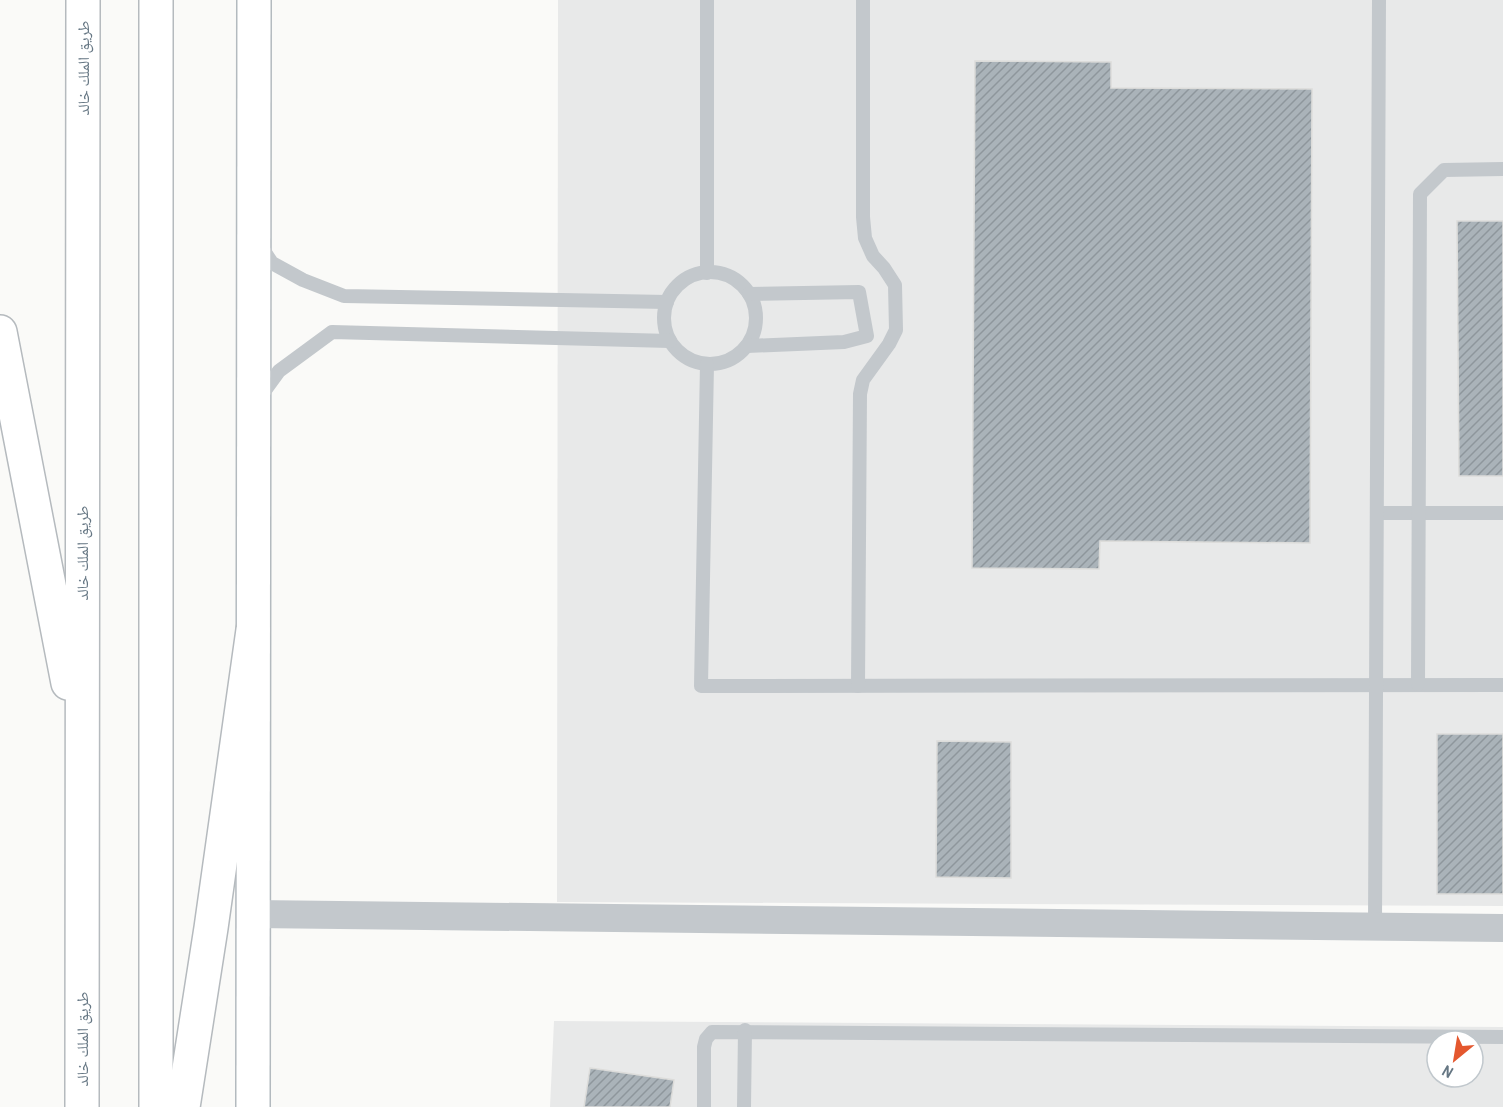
<svg xmlns="http://www.w3.org/2000/svg" width="1503" height="1107" viewBox="0 0 1503 1107" font-family="'Archivo Narrow','Noto Naskh Arabic',sans-serif">
<style>
.built{fill:#e8e9e9;fill-rule:evenodd}
.building{fill:url(#building-hatch);stroke:#dcdcda;stroke-width:1.5}
.lines{fill:none;stroke-linecap:round;stroke-linejoin:round}
.secondary-casing{stroke:#b3babf;stroke-width:36}
.primary-casing{stroke:#b5babe;stroke-width:36}
.lane{stroke:#c3c8cc;stroke-width:14}
.street{stroke:#c3c8cc;stroke-width:28}
.secondary{stroke:#fff;stroke-width:33}
.primary{stroke:#fff;stroke-width:33}
.labels{text-anchor:middle;stroke-width:6;stroke-linejoin:round;paint-order:stroke}
.street-label{font-size:16px;fill:#657683;stroke:#fff}
</style>
<defs>
<pattern id="building-hatch" width="6" height="6" patternUnits="userSpaceOnUse" patternTransform="scale(1.5)"><rect width="6" height="6" fill="#aab3b9"/><path d="M-1 1l2-2M0 6l6-6M5 7l2-2" fill="none" stroke="#8e969c"/></pattern>
</defs>
<rect width="100%" height="100%" fill="#fafaf8"/>
<!-- built -->
<g class="built">
<polygon points="558,0 1503,0 1503,906 557,902"/>
<path d="M554,1021l949,6v80h-953zM1437,1041h36v36h-36z"/>
</g>
<!-- building -->
<g class="building">
<polygon points="975,61 1111,62 1111,88 1312,89 1310,543 1100,541 1099,569 972,568"/>
<polygon points="1457,221 1503,221 1503,476 1459,476"/>
<rect x="1437" y="734" width="66" height="160"/>
<polygon points="937,741 1011,742 1011,878 936,877"/>
<polygon points="590,1068 674,1080 670,1107 584,1107"/>
</g>
<g class="lines">
<!-- secondary casing -->
<g class="secondary-casing">
<polyline id="secondary" points="253,1107 254,0"/>
</g>
<!-- primary casing -->
<g class="primary-casing">
<g id="primary">
<polyline points="0,332 68,683"/>
<polyline points="82,1107 83,0"/>
<polyline points="156,1107 156,0"/>
<polyline points="183,1107 211,928 253,630"/>
</g>
</g>
<!-- lane -->
<g class="lane">
<polyline points="260,245 272,263 303,280 344,296 667,302"/>
<circle cx="710" cy="318" r="46"/>
<polyline points="707,273 707,0"/>
<polyline points="747,346 844,342 867,336 859,292 749,294"/>
<polyline points="707,364 701,686 1503,685"/>
<polyline points="260,397 279,371 332,332 670,341"/>
<polyline points="1377,513 1503,513"/>
<polyline points="1418,684 1420,194 1444,170 1503,169"/>
<polyline points="858,686 860,394 863,380 889,344 896,330 895,285 884,268 873,256 865,238 863,217 863,0"/>
<polyline points="1375,926 1379,0"/>
<polyline points="704,1107 704,1047 706,1039 712,1032 1503,1037"/>
<polyline points="744,1107 745,1030"/>
</g>
<!-- street -->
<polyline class="street" points="253,914 1503,928"/>
<!-- secondary -->
<use href="#secondary" class="secondary"/>
<!-- primary -->
<use href="#primary" class="primary"/>
</g>
<g class="labels">
<!-- street labels -->
<g class="street-label">
<text transform="translate(83 68) rotate(-90)" y="6">طريق الملك خالد</text>
<text transform="translate(82 553) rotate(-90)" y="6">طريق الملك خالد</text>
<text transform="translate(82 1039) rotate(-90)" y="6">طريق الملك خالد</text>
</g>
</g>
<!-- north arrow -->
<g transform="translate(1455 1059) rotate(210)"><circle r="28" fill="#ffffff" stroke="#c1c8cd" stroke-width="1.5"/>
<path d="M0-4.5L10 22L0 15L-10 22Z" fill="#e4572e"/>
<text y="-9" font-size="16" font-weight="bold" text-anchor="middle" fill="#657683">N</text>
</g>
</svg>
